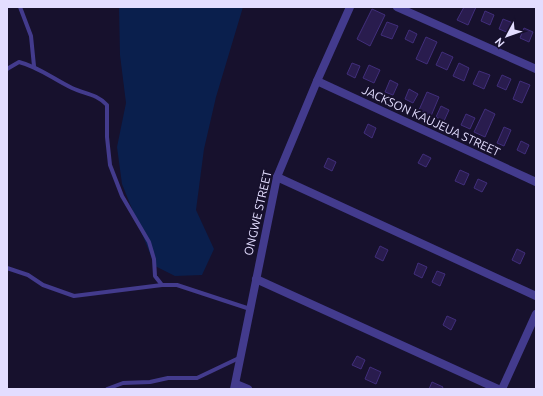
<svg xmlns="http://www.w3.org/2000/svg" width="543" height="396" viewBox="0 0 543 396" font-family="Ubuntu,sans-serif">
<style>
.water{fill:#0a1f4d}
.building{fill:#291c4e;stroke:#412e7b}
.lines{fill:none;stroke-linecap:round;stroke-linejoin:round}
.lane{stroke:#433b8d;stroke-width:4}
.street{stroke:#433b8d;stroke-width:8}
.labels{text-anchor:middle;stroke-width:4;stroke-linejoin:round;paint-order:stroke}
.street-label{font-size:12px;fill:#e3ddff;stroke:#17112d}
</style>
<rect width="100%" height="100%" fill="#17112d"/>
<!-- water -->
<polygon class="water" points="119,7 243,7 216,97 204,149 196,210 214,249 202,275 175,276 155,266 122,184 117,147 126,103 120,55"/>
<!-- building -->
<g class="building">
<polygon points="464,7 476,7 468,25 457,20"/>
<polygon points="372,9 385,15 370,46 357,39"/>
<polygon points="485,11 494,15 490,25 481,21"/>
<polygon points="503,19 513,23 509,33 499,29"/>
<polygon points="387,22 398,26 392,39 381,35"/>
<polygon points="524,28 533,32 529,42 520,38"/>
<polygon points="409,30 417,34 413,43 405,39"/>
<polygon points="426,37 437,42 427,64 416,59"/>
<polygon points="442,52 453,57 447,70 436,65"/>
<polygon points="352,63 360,66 355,78 347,74"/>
<polygon points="459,63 469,68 464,81 453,76"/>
<polygon points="369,65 380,70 374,83 363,78"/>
<polygon points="479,71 490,75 484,89 473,84"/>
<polygon points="502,75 511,79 506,90 497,86"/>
<polygon points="390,80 398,84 393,95 385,92"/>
<polygon points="520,81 530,85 522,103 513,99"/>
<polygon points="409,89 418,94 413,103 405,99"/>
<polygon points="427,92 439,97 431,116 419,110"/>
<polygon points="441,106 449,110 444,121 436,117"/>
<polygon points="485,109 495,114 485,137 474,132"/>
<polygon points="466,114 475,118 470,129 461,125"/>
<polygon points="368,124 376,128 372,138 364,133"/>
<polygon points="504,127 511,130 504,146 497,143"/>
<polygon points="521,141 529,145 525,154 517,150"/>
<polygon points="423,154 431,158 426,167 418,163"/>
<polygon points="328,158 336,162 332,171 324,167"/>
<polygon points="460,170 469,174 464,185 455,181"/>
<polygon points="478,179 487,183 482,192 474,188"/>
<polygon points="380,246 388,250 383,261 375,257"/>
<polygon points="517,249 525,253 520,264 512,260"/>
<polygon points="418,263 427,267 422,278 414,274"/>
<polygon points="437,271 445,274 440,286 432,282"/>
<polygon points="447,316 456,320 451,330 443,325"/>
<polygon points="357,356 365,360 361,369 352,365"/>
<polygon points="370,367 381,372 376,384 365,379"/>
<polygon points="432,382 443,387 442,389 429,389"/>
</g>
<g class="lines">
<!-- lane -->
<g class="lane">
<polyline points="20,7 31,36 34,66"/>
<path d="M7,69l12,-7c20,5 34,17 53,26 13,6 25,6 35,17v32l3,28 12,31 27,46 5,17 1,17 7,9"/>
<polyline points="7,268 28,275 43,285 74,296 162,285 177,285 250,309"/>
<polyline points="107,389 123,383 150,382 168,378 197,378 239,358"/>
</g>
<!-- street -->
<g class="street">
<polyline points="397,7 536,69"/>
<polyline points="317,81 536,182"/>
<polyline points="277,177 536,296"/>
<polyline points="256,279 498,389"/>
<polyline points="236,384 248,389"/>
<polyline points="234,389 277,177 317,81 350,7"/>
<polyline points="502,389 536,314"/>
</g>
</g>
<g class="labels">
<!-- street labels -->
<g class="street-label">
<text transform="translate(431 121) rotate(25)" y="4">JACKSON KAUJEUA STREET</text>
<text transform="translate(258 213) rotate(-77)" y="4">ONGWE STREET</text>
</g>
</g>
<!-- border -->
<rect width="543" height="396" fill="none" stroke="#e3ddff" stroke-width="16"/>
<!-- north arrow -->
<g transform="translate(507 36) rotate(229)" stroke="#17112d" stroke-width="3" paint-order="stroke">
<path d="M0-3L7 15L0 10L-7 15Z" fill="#e3ddff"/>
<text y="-6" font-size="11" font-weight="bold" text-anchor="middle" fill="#e3ddff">N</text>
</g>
</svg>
